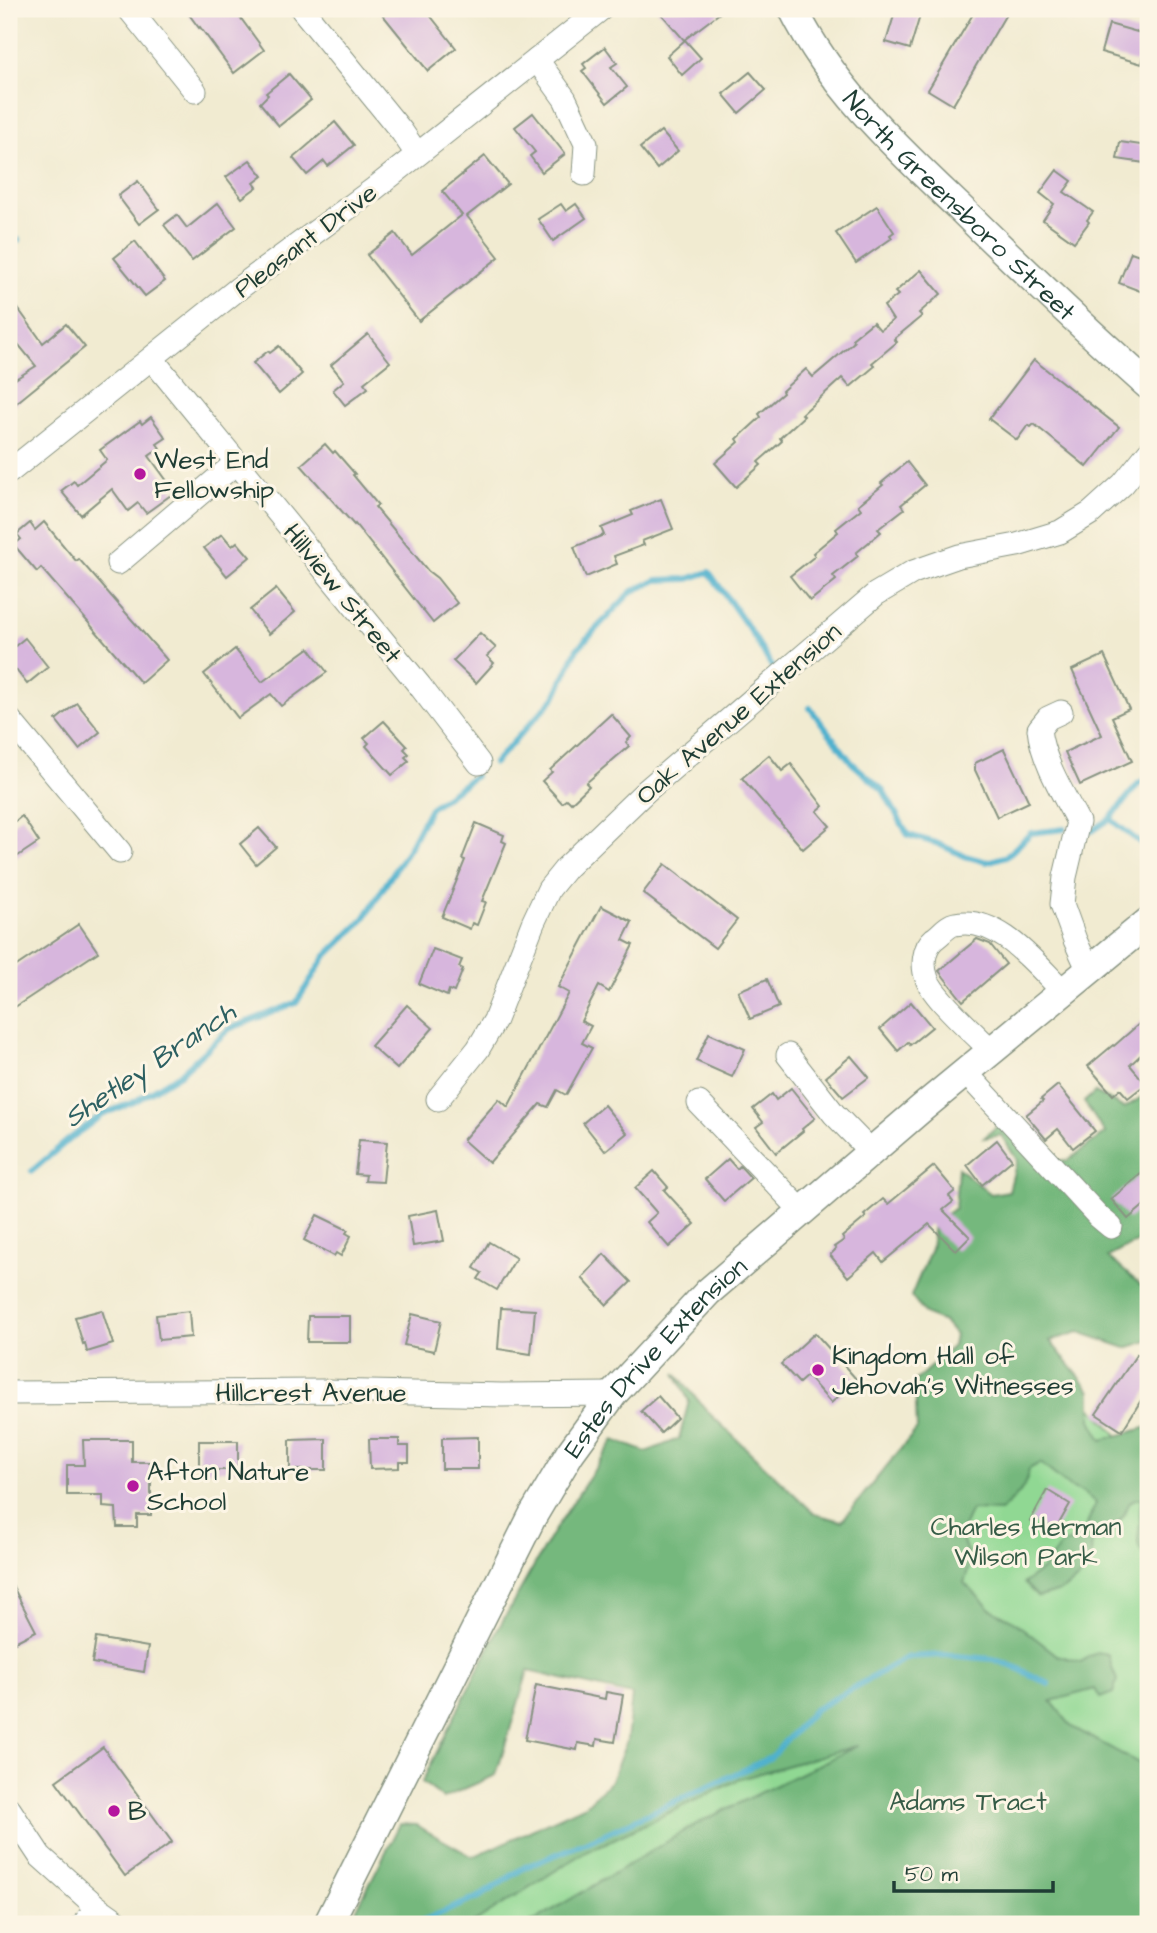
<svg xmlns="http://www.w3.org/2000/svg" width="1157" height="1933" viewBox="0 0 1157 1933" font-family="'Architects Daughter',sans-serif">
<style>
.green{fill:#90d893;stroke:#588a64;stroke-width:2}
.forest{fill:#74b87d;stroke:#4a7a58;stroke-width:2}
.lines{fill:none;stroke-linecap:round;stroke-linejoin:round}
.stream{stroke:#4fb1ce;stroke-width:6}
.building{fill:#d7b6dd}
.minor-casing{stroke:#889482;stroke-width:25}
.major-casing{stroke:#889482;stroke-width:31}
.minor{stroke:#fff;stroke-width:23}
.major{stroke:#fff;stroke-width:28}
.poi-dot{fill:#b5179e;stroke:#fcf5e5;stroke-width:2.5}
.labels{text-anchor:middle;stroke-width:6;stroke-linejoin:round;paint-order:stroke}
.street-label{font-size:26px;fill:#1f3d34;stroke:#fcf5e5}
.poi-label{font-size:26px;fill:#1f3d34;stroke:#fcf5e5;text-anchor:start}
.park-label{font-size:26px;fill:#365c47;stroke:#fcf5e5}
.water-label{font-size:28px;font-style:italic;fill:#2d6062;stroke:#fcf5e5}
</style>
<rect width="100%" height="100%" fill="#fcf5e5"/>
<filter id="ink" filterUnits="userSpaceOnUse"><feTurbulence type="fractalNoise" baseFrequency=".0143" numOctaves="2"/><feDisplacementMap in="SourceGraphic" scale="14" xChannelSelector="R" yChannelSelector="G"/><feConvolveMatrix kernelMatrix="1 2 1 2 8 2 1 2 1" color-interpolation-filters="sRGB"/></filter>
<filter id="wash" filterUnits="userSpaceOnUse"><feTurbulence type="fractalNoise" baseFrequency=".00686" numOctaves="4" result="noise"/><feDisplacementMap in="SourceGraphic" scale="28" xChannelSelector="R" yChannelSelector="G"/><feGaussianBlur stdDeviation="1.57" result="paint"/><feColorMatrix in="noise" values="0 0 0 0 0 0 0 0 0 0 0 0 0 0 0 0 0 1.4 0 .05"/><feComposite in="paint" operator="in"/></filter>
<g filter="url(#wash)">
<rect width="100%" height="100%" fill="#f1ebd1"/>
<!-- green -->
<polygon class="green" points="1034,1346 1148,1468 1148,1924 353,1924 777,1745 853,1550"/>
<!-- forest -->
<path class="forest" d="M1095,1092l29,16 24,-15v146l-4,-1 -36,19 40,34v50l-22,7 -47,-16 -29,9 41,50v29l11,20 46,-13v133c-15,-16 -9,-20 -8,-38 0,-10 -1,-13 2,-24 -18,1 -12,12 -21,21 -8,9 -20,10 -27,20 -4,5 -2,9 -3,16 -8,28 -27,37 -53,42l-14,-14 21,-16 15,-21 22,-10 14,-33 -13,-11 -13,-5 -30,-24 -11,6c-2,20 -15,30 -29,42l-29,-1c-13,25 -11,26 0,51l-7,22 27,26 21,11 45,35 24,7c9,-7 17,-12 28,-6l3,12 5,12 -4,13 -13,5 -5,-9 -44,12 21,26 76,41v156h-619l171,-102 159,-77 -119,34 -160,76 -108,69h-123l51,-100 16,1 57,32 113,-52 25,-24 16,-41 5,-45 -104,-24 -32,104 -53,23 -21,-16 75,-151 55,-97 62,-94 32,12 33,-13 10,-38 -14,-28 34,40 106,101 27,7 75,-92 -2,-48 38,-35 2,-11 -11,-13 -18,-7 -15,-19 20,-47 3,-27 21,-14 3,-40 33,26 18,-3 8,-31 -16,-25 -17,3 15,-14 42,36 26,1 38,-28 -21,-31z"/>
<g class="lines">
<!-- stream -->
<g class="stream">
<polyline points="9,237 18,240"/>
<polyline points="810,708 852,763 883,790 908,835 936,843 965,856 987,862 1007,856 1031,833 1064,829"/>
<polyline points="494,763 555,697 577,649 631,592 657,580 688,579 709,572 750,630 774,670"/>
<polyline points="1110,819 1142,844 1148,855"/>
<polyline points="1092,831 1110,819 1139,783 1148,778"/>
<polyline points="32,1171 67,1141 103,1114 134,1102 180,1074 229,1029 296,1003 325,957 363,920 409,848 430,808 475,776"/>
<polyline points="415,1924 479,1897 525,1867 587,1842 770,1758 814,1710 908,1657 944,1655 993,1659 1017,1668 1049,1684"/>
</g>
</g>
<g id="blocks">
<!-- building -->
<g class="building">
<polygon points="185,9 234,9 264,50 234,73 200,27 199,28"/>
<polygon points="378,9 425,9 456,48 428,71"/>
<polygon points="657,9 725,9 684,40"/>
<polygon points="896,9 922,9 910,49 886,42"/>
<polygon points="976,9 1009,9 953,105 928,90"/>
<polygon points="1109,24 1148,35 1142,64 1101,52"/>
<polygon points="685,40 701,58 682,75 667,56"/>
<polygon points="605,47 617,63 611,67 627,87 607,103 582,71 586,68 583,64"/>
<polygon points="750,72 766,90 739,113 723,94"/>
<polygon points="289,74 311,100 279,126 260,103 268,95 266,93"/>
<polygon points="533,113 565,154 542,172 530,156 535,152 515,127"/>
<polygon points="335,122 354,145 328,166 324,161 307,175 293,158"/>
<polygon points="661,131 678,151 657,169 640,148"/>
<polygon points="1120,142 1148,146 1145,163 1117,159"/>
<polygon points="485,156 508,184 467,216 499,257 419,321 367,255 395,233 412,255 462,215 442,191"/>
<polygon points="250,160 263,176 254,183 257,187 242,198 226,177"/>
<polygon points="1057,170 1072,181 1064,192 1093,212 1087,220 1089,222 1074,242 1043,220 1054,204 1040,193"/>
<polygon points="138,181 159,209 139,224 118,196"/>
<polygon points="218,203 236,227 192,261 164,225 177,215 187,228"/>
<polygon points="561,204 566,211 576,204 586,218 553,241 538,219"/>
<polygon points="877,206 894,232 890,235 892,238 856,263 836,233"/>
<polygon points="135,241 165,281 145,296 114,258"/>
<polygon points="1131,252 1148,258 1148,294 1119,283"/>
<polygon points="921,270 941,294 919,313 922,316 894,339 897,342 872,363 875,366 850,387 842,378 802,414 804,416 780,438 782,441 758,462 761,465 736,487 715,463 739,442 737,439 761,417 759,414 783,393 782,391 806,369 813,377 854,342 852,339 873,322 880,330 893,320 884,306 898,295 895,292"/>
<polygon points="9,296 43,343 66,324 85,347 9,409 9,383 36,366 9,333"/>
<polygon points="368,334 390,362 364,383 368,388 345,405 333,390 344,381 331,365"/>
<polygon points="279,346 302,374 279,394 253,363 268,351 270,353"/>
<polygon points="1034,360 1119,427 1087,467 1034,424 1031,427 1028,425 1017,440 989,419"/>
<polygon points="151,417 166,438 157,444 160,448 149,456 175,492 146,513 138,503 128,511 112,489 81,515 61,491 74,481 77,485 107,460 100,450 140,421 142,424"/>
<polygon points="325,444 333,453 335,451 355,474 353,475 378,505 375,507 428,571 437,578 457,603 433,623 355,524 354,525 301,465"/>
<polygon points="907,462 925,485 901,505 904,509 878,529 881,532 856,553 858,556 833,576 836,580 810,601 790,576 815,556 813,553 838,532 836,529 861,509 858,505 883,485 881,483"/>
<polygon points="661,499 673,529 642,541 644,545 614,556 617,564 586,577 574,547 604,535 601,528 633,515 631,511"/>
<polygon points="44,522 76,561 79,559 167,660 141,683 41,568 37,572 14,545 21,539 17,534 30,523 35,530"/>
<polygon points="222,534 232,546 237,542 250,557 227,576 204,548"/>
<polygon points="276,589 295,612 269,634 250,610"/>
<polygon points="480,633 496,648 487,656 494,663 476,683 453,661"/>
<polygon points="25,638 48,667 27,684 9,661 9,651"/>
<polygon points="309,648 327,672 281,706 271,694 238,718 204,674 235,649 262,682"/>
<polygon points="1104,655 1129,709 1112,717 1132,761 1080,785 1065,752 1102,735 1072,670"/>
<polygon points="77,703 100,732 79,749 56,720"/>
<polygon points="611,714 631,737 626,742 629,746 586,783 589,786 571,803 567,799 562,803 542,781 552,772 550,770"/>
<polygon points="384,721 407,746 404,749 409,754 405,757 409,761 392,775 366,746 369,743 364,738"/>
<polygon points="1004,749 1029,802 997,817 975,770 975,763"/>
<polygon points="769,755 782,771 791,764 823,806 817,811 830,826 803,849 742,778"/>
<polygon points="22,816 39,842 9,862 9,826"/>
<polygon points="476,823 504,835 502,841 506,843 482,901 486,902 477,925 472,923 470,929 442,917 465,860 462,859"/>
<polygon points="259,828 276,847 256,864 240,844"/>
<polygon points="665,864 737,920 715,948 643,893"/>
<polygon points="601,906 632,922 623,940 633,945 609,992 599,986 581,1021 591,1026 582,1043 592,1048 566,1095 557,1090 548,1107 540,1104 489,1163 463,1140 499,1099 508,1107 569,993 558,987"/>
<polygon points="79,924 98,952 9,1011 9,971"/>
<polygon points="977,939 990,944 1006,964 963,1001 939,971"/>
<polygon points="433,949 462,960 459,967 463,969 454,992 449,990 447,996 419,984"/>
<polygon points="767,979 779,1007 750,1019 738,991"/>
<polygon points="911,1002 932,1027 910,1045 908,1042 898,1051 880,1029"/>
<polygon points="407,1005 433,1028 397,1069 371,1046"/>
<polygon points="1148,1016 1148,1048 1130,1065 1146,1084 1128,1098 1120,1089 1113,1095 1088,1066 1113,1045 1114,1046"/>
<polygon points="709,1033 745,1049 732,1077 696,1061"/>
<polygon points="851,1056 869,1077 843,1097 826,1077"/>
<polygon points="1058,1085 1095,1131 1073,1148 1058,1129 1046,1139 1026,1115 1043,1101 1041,1099"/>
<polygon points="791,1088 815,1118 802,1129 803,1131 776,1153 756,1127 763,1122 753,1109 772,1094 776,1100"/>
<polygon points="604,1105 627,1133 605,1151 583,1123"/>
<polygon points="359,1140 387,1142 383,1182 365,1181 366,1175 355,1174"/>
<polygon points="997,1140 1012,1160 982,1185 967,1165"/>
<polygon points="728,1159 737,1169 740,1166 751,1178 724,1201 705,1179"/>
<polygon points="934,1166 955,1191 949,1196 953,1202 943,1210 970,1237 956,1251 929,1224 883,1262 876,1253 848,1277 830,1255 836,1249 834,1247 844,1240 842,1237 866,1217 864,1215 883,1199 888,1204"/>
<polygon points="1148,1168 1148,1202 1128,1219 1111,1199"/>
<polygon points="654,1171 668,1187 664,1190 695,1224 669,1247 647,1222 657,1213 635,1188"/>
<polygon points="438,1210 444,1241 413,1246 408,1216"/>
<polygon points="317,1215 348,1230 346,1233 351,1236 341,1256 336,1253 334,1256 304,1240"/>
<polygon points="489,1242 516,1258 497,1290 478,1279 482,1273 474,1268"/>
<polygon points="604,1254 631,1282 607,1305 582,1278"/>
<polygon points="501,1308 535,1310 531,1354 498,1349"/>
<polygon points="102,1310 113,1344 87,1352 85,1343 83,1344 75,1317"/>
<polygon points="189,1311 191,1337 159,1340 156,1315"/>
<polygon points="412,1314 441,1321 434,1351 404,1345"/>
<polygon points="308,1316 350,1316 350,1342 307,1342"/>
<polygon points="815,1333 857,1380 831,1403 807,1376 799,1383 781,1364"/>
<polygon points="1137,1354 1148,1362 1148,1389 1122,1431 1096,1414"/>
<polygon points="658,1396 677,1418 661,1433 641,1411"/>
<polygon points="478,1437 478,1469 442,1469 442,1438"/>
<polygon points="326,1439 326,1470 290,1470 290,1440"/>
<polygon points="369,1439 399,1439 399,1446 409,1446 409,1462 399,1462 399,1468 370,1469"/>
<polygon points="83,1440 132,1440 132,1462 151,1462 151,1515 137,1515 137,1527 117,1527 116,1508 103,1507 103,1495 67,1495 67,1465 84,1465"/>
<rect x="199" y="1441" width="39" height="29"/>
<polygon points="1047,1490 1070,1504 1053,1534 1030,1521"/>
<polygon points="9,1579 36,1631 9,1645"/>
<polygon points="96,1638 148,1647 144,1672 92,1663"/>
<polygon points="536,1685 605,1699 606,1692 623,1695 615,1742 597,1739 596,1746 578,1743 577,1750 525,1740"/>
<polygon points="103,1747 172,1842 125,1876 56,1781"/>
</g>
</g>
</g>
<g filter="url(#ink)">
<use href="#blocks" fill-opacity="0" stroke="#889482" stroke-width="2"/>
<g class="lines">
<!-- minor casing -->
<g class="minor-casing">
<g id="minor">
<polyline points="129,9 195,91"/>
<polyline points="302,9 402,132 417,154"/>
<polyline points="537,60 565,99 586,144 584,174"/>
<polyline points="152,359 420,686 479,763"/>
<polyline points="9,472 239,288 374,189 601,9"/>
<polyline points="118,563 237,462"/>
<path d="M1061,712l-13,6 -9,11c3,31 25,66 39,93l-13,55 -3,27 13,36 14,31"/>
<polyline points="9,719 120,852"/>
<path d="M992,1051c-15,-15 -59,-54 -65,-72 -5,-12 -4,-31 7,-40 6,-4 14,-14 21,-15 44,-9 81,41 109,68"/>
<polyline points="788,1055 834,1114 871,1152"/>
<polyline points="965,1072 1099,1217 1111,1227"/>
<polyline points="438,1099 478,1049 495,1020 533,923 549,889 566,868 646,791 876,594 913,572 959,556 1017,545 1060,532 1091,513 1123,484 1148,453"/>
<polyline points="699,1103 802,1211"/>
<polyline points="9,1393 325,1391 502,1395 613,1394"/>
<polyline points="9,1809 40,1856 97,1907 121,1924"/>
<polyline points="84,1924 97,1907"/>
</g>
</g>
<!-- major casing -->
<g class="major-casing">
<g id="major">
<path id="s1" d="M793,9c40,80 102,137 166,198 62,61 124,120 189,178"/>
<path id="s2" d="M328,1924l204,-407 38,-64 43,-59 95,-102 214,-184 226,-186"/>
</g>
</g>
<!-- minor -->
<use href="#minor" class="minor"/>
<!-- major -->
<use href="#major" class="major"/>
</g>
</g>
<!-- markers -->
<g class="poi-dot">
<circle cx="140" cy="474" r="7"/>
<circle cx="818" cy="1370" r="7"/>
<circle cx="133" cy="1486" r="7"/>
<circle cx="114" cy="1811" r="7"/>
</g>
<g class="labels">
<!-- street labels -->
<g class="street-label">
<text dy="9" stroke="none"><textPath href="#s1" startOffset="259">North Greensboro Street</textPath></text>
<text transform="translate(305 240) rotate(-37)" y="9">Pleasant Drive</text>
<text transform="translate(343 593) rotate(51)" y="9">Hillview Street</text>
<text transform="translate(738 713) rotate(-41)" y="9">Oak Avenue Extension</text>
<text dy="9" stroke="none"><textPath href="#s2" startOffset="658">Estes Drive Extension</textPath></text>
<text x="311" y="1401">Hillcrest Avenue</text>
</g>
<!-- poi labels -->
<g class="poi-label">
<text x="154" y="468">West End<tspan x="154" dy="30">Fellowship</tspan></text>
<text x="832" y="1364">Kingdom Hall of<tspan x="832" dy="30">Jehovah’s Witnesses</tspan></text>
<text x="147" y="1480">Afton Nature<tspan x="147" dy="30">School</tspan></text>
<text x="128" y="1820">B</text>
</g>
<!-- park labels -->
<g class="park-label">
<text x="1026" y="1535">Charles Herman<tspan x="1026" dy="30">Wilson Park</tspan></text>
<text x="968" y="1810">Adams Tract</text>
</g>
<!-- water labels -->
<g class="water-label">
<text transform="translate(149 1064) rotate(-34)" y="10">Shetley Branch</text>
</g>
</g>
<!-- margin -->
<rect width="1157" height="1933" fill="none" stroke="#fcf5e5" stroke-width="35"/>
<!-- scale -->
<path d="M894 1881v10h159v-10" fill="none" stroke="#1f3d34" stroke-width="3.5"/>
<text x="905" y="1881" font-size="21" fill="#1f3d34" stroke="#fcf5e5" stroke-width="5" paint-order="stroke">50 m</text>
</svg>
